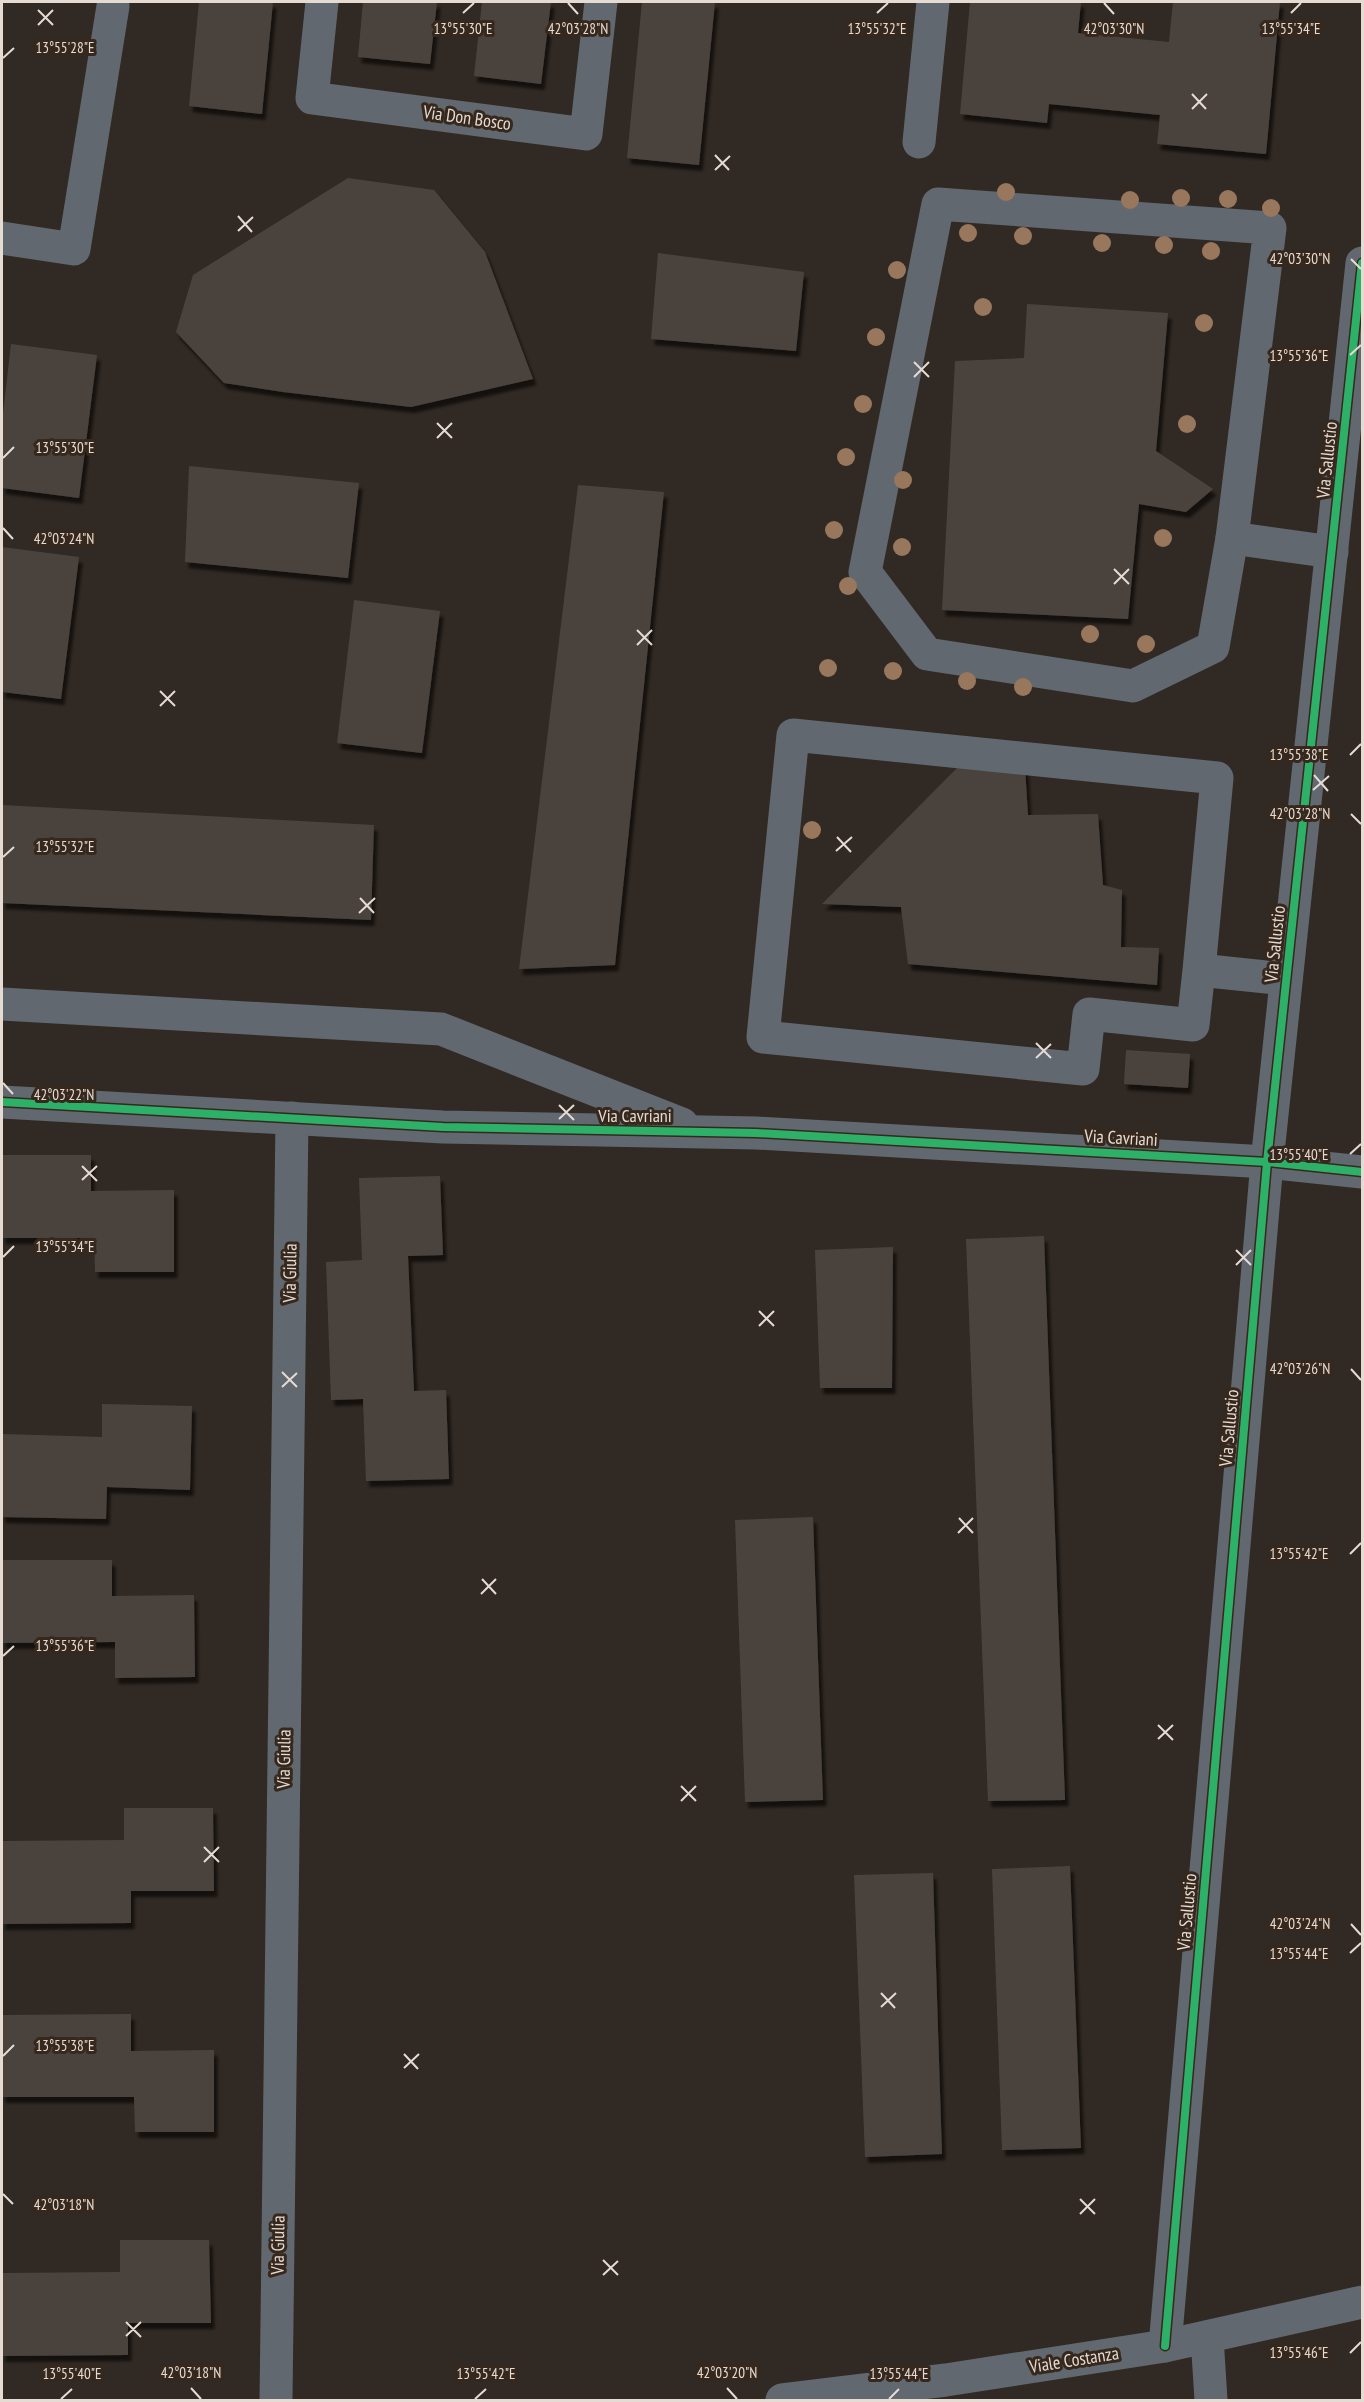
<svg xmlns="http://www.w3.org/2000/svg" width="1364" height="2402" viewBox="0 0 1364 2402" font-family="'PT Sans Narrow',sans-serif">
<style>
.building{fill:#4a433e;filter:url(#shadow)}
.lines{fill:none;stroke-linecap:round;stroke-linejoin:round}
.minor{stroke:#61686f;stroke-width:33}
.cycleway-casing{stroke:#37281d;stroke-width:11}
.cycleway{stroke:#2db169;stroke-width:8}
.tree{fill:#98775d}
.ticks{fill:none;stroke:#e5dbd3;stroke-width:2}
.labels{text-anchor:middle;stroke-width:6;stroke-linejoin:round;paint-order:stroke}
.street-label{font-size:18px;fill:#e5dbd3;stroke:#37281d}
.ticks-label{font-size:15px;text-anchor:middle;fill:#e5dbd3;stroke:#37281d;stroke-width:6;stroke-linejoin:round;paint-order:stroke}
</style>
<defs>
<filter id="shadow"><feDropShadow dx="3.5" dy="6" stdDeviation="1.5" flood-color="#0009"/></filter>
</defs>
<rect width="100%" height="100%" fill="#312923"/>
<!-- building -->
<g class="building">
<polygon points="199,2 273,2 262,114 189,106"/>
<polygon points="363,2 437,2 430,64 358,57"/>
<polygon points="482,2 551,2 541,84 474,76"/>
<polygon points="642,2 715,2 699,165 627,158"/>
<polygon points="970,2 1081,2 1078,33 1169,42 1173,2 1280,2 1266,154 1157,144 1160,115 1049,104 1047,123 960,114"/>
<polygon points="348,178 434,190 485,252 533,379 411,407 283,392 224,383 176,332 193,275"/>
<polygon points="658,253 804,272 796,351 651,339"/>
<polygon points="1027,304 1168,313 1156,451 1213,489 1186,512 1139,504 1128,619 942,610 955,361 1024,358"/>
<polygon points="11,344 97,355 79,498 2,488 2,422"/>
<polygon points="189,466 359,483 348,578 185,562"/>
<polygon points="578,485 664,492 615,965 519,969"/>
<polygon points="2,547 79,557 61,699 2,692"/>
<polygon points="354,600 440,611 422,753 337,743"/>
<polygon points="961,764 1025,767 1028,815 1098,814 1103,885 1122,890 1121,947 1159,948 1157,985 908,964 901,907 822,904"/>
<polygon points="2,805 374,825 371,920 2,903"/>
<polygon points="1126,1050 1190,1054 1188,1088 1124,1084"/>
<polygon points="2,1155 91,1155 91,1191 174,1190 174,1272 95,1272 94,1238 2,1238"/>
<polygon points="440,1176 443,1255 408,1256 414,1391 446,1390 449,1479 366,1481 363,1399 331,1400 326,1262 362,1260 359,1178"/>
<polygon points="1044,1236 1065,1800 988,1801 966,1239"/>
<polygon points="893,1247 892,1388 820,1388 815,1250"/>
<polygon points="102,1404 192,1406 190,1490 107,1487 106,1519 2,1517 2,1434 102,1437"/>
<polygon points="813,1517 823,1800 745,1802 735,1520"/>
<polygon points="2,1560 112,1560 112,1596 194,1595 195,1677 115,1678 115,1642 2,1643"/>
<polygon points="124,1808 213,1808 214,1891 131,1891 131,1923 2,1924 2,1841 124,1840"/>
<polygon points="1070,1866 1081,2148 1002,2150 992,1869"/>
<polygon points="933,1873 942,2154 865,2157 854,1875"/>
<polygon points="131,2014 131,2051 214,2050 214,2132 135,2132 134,2097 2,2097 2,2015"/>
<polygon points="120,2240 209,2240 211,2323 128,2323 128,2355 2,2356 2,2273 120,2272"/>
</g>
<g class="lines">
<!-- minor -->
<g class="minor">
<polyline points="322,2 312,98 586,134 601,2"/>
<polyline points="919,142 933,2"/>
<polygon points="938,204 1270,228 1232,538 1213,647 1133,686 927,654 865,572"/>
<polyline points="2,238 74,249 113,6"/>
<polyline points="1232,538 1332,552"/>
<polyline points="1199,970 1193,1025 1089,1014 1083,1069 763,1037 793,735 1217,778 1199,970 1286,979"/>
<polyline points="2,1004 441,1029 682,1124"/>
<polyline points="2,1102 443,1127 756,1133 1267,1162 1362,1172"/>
<polyline points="1207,2337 1211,2400"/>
<polyline points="1165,2346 1267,1162 1362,263"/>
<polyline points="276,2400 292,1118"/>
<polyline points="782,2400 946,2380 1165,2346 1362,2302"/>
</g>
<!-- cycleway casing -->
<g class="cycleway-casing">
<g id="cycleway">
<polyline points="2,1102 443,1127 756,1133 1267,1162 1362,1172"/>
<polyline points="1165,2346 1267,1162 1362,263"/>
</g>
</g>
<!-- cycleway -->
<use href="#cycleway" class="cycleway"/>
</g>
<!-- trees -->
<g class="tree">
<circle cx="1006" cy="192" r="9"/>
<circle cx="1181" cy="198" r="9"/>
<circle cx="1228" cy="199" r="9"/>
<circle cx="1130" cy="200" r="9"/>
<circle cx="1271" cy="208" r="9"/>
<circle cx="968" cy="233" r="9"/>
<circle cx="1023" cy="236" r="9"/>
<circle cx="1102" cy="243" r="9"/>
<circle cx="1164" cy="245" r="9"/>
<circle cx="1211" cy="251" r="9"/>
<circle cx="897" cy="270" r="9"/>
<circle cx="983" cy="307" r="9"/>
<circle cx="1204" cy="323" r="9"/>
<circle cx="876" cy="337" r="9"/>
<circle cx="863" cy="404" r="9"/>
<circle cx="1187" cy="424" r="9"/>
<circle cx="846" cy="457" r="9"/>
<circle cx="903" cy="480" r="9"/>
<circle cx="834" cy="530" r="9"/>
<circle cx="1163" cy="538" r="9"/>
<circle cx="902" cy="547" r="9"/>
<circle cx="848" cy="586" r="9"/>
<circle cx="1090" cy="634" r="9"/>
<circle cx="1146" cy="644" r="9"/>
<circle cx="828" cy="668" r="9"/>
<circle cx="893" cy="671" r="9"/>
<circle cx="967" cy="681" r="9"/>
<circle cx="1023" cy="687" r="9"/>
<circle cx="812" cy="830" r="9"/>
</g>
<!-- ticks -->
<path class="ticks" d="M568,3l10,11M1104,3l10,11M38,10l15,15M463,13l11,-10M877,13l11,-10M1291,13l10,-10M38,25l15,-15M3,58l11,-10M1192,94l14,15M1192,109l15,-15M715,155l14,15M715,170l15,-14M238,216l14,16M238,231l15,-14M1351,259l10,10M1350,355l11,-10M914,362l15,15M914,377l15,-15M437,423l15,15M437,438l15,-15M3,458l11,-11M3,528l10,11M1114,569l15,15M1114,584l15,-15M637,630l15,15M637,645l15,-15M160,691l15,15M160,706l15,-15M1350,755l11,-11M1314,775l14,16M1313,790l16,-14M1351,814l10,10M837,837l14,15M836,851l16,-14M3,857l11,-10M360,898l14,15M359,913l16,-15M1036,1043l15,15M1036,1058l15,-14M3,1083l10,11M559,1105l15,15M559,1119l15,-14M1350,1154l11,-10M82,1166l15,15M82,1180l15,-14M1236,1250l15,15M3,1257l11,-11M1236,1265l15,-15M759,1311l15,15M759,1326l15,-15M1351,1369l10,11M282,1372l15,15M282,1387l15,-14M959,1518l14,15M958,1533l15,-15M1350,1554l11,-11M482,1579l14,15M481,1594l15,-15M3,1656l11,-10M1158,1725l15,15M1158,1739l15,-14M681,1786l15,15M681,1801l15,-15M204,1847l15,15M204,1862l15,-15M1351,1924l10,11M1350,1953l11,-10M881,1993l14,15M881,2007l15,-14M404,2054l14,15M3,2056l11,-11M404,2068l15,-14M3,2194l10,10M1080,2199l15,15M1080,2214l15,-15M603,2260l15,15M603,2275l15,-14M126,2322l15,15M126,2336l15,-14M1350,2353l11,-11M191,2388l10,11M727,2388l10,11M61,2399l11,-10M475,2399l11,-10M889,2399l10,-10"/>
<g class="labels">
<!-- street labels -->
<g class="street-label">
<text transform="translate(467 118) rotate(8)" y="6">Via Don Bosco</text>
<text transform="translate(1327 460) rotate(-84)" y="6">Via Sallustio</text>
<text transform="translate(1275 944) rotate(-84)" y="6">Via Sallustio</text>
<text x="635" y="1122">Via Cavriani</text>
<text transform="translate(1121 1138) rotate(3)" y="6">Via Cavriani</text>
<text transform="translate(290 1273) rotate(-89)" y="6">Via Giulia</text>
<text transform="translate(1229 1428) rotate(-85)" y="6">Via Sallustio</text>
<text transform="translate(284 1759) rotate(-89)" y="6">Via Giulia</text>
<text transform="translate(1187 1912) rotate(-85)" y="6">Via Sallustio</text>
<text transform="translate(278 2245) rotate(-89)" y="6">Via Giulia</text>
<text transform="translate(1074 2360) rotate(-9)" y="6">Viale Costanza</text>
</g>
</g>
<g class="ticks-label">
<text x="463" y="34">13°55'30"E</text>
<text x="877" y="34">13°55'32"E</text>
<text x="1291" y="34">13°55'34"E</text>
<text x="578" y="34">42°03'28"N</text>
<text x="1114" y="34">42°03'30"N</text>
<text x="65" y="53">13°55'28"E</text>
<text x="1300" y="264">42°03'30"N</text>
<text x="1299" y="361">13°55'36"E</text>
<text x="65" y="453">13°55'30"E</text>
<text x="64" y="544">42°03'24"N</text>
<text x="1299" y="760">13°55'38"E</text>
<text x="1300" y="819">42°03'28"N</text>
<text x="65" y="852">13°55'32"E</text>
<text x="64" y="1100">42°03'22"N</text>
<text x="1299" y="1160">13°55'40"E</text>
<text x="65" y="1252">13°55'34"E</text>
<text x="1300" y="1374">42°03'26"N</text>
<text x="1299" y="1559">13°55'42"E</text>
<text x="65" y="1651">13°55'36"E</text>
<text x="1300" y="1929">42°03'24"N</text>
<text x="1299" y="1959">13°55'44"E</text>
<text x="65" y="2051">13°55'38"E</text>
<text x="64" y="2210">42°03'18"N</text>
<text x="1299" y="2358">13°55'46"E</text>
<text x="191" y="2378">42°03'18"N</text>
<text x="727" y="2378">42°03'20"N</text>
<text x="72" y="2379">13°55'40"E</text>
<text x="486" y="2379">13°55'42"E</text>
<text x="899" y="2379">13°55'44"E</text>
</g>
<!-- border -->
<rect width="1364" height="2402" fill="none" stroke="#e5dbd3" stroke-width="6"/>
</svg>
